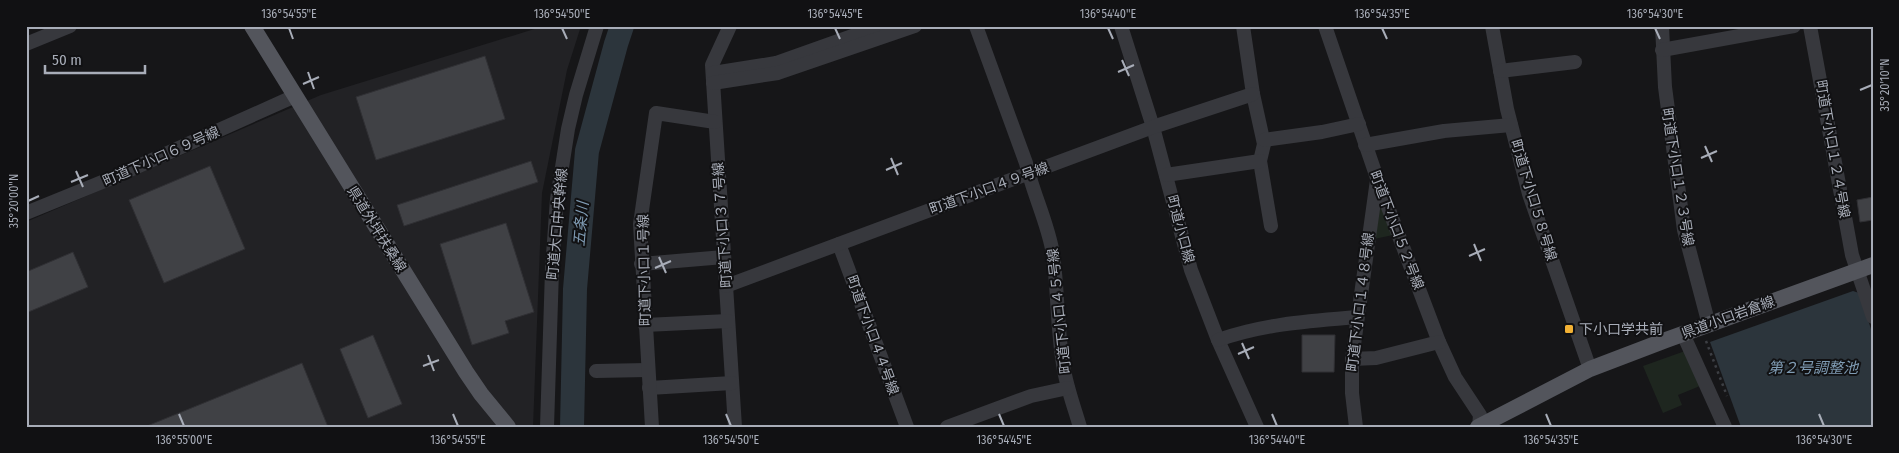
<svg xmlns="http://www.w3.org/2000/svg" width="1899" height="453" viewBox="0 0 1899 453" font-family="'Fira Sans Condensed','Noto Sans JP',sans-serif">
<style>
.built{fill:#222225}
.green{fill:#1e261f}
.water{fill:#2c353c}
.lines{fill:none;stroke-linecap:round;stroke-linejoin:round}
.river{stroke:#2c353c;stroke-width:24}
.building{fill:#404145;stroke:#303034}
.path{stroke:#3d3f44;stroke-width:2.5;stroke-dasharray:2.5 4;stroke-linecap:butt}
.minor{stroke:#37383d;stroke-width:14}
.major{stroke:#53555c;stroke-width:16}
.ticks{fill:none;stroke:#a8adb8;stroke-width:2}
.poi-dot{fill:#f2b134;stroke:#111113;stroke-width:2}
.labels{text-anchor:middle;stroke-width:4;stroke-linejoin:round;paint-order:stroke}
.street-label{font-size:14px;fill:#a8adb8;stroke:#111113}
.poi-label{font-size:14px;fill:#a8adb8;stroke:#111113;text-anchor:start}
.water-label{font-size:15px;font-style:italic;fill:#7f9bb3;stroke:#111113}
.neatline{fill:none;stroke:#a8adb8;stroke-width:2}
.ticks-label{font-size:12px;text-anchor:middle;fill:#a8adb8}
</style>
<rect width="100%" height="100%" fill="#161618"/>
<!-- built -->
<polygon class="built" points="544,26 581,26 567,70 542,193 533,427 26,427 26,222 321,95"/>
<!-- green -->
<g class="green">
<polygon points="1379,205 1381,205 1393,235 1374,239"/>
<polygon points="1685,351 1700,386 1678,395 1682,405 1663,413 1643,366"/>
</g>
<!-- water -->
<polygon class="water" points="1853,291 1859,293 1873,335 1873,427 1741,427 1710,342"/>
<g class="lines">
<!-- river -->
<polyline class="river" points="572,427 575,289 587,151 616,44 622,26"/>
</g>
<!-- building -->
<g class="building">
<polygon points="485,56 505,119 376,160 356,97"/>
<polygon points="531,161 538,182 404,226 397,205"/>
<polygon points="210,166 245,249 164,283 129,200"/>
<polygon points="1873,197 1873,220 1860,222 1857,200"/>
<polygon points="506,223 534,312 505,321 509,333 472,345 440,244"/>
<polygon points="73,252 88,287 26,313 26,272"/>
<polygon points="373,335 402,404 368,418 340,349"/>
<polygon points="1302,335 1335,335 1334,372 1302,372"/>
<polygon points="302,363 328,427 147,427 147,426"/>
</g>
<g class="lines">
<!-- path -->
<polyline class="path" points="1706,341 1727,396"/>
<!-- minor -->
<g class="minor">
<polyline points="730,26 712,65 735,427"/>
<path d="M976,26l50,137c7,31 22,60 27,91 5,37 4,74 10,110 3,22 11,42 17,63"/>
<polyline points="1121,26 1153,127 1191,270 1218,340 1257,427"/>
<polyline points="1243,26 1253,94 1264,144 1260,161 1271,226"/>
<polyline points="1325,26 1377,178 1439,342 1455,377 1480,415 1479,427"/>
<polyline points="1492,26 1507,109 1529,194 1590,369"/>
<polyline points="1662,26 1665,87 1684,230 1709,325"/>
<polyline points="1810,26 1852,255 1873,317"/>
<polyline points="26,44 70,26"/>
<polyline points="1662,50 1794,26"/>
<polyline points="1500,71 1575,62"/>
<polyline points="713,73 776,63 880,26"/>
<polyline points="713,83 778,73 915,26"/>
<polyline points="1264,140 1322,132 1359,124"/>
<polyline points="1365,145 1444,131 1511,125"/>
<polyline points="1166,175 1260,161"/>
<polyline points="26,213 112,178 295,96"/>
<polyline points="839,244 907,427"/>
<polyline points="641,264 724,257"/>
<polyline points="726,286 1153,127 1253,94"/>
<polyline points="645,325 728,321"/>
<polyline points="1683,334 1725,427"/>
<path d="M1218,340c45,-16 91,-19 139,-23"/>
<polyline points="1352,359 1376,358 1439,342"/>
<polyline points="596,371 647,370"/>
<polyline points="649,388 732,383"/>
<polyline points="547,427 552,270 557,199 568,129 576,95 597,26"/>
<polyline points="652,427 640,224 656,113 715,122"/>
<polyline points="947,427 1031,396 1068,388"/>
<polyline points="1356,427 1352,393 1352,359 1377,180"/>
</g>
<!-- major -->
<g class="major">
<polyline points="252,26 466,372 481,394 508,427"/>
<polyline points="1478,427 1590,369 1666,340 1873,265"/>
</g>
</g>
<!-- ticks -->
<path class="ticks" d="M289,28l4,11M562,28l5,11M835,28l5,11M1108,28l5,11M1382,28l5,11M1655,28l5,11M1122,60l7,16M308,72l6,17M1118,72l16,-7M303,84l16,-7M1860,90l12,-5M1705,146l7,16M891,158l7,17M1701,158l16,-7M886,170l16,-7M76,171l7,16M71,182l17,-7M28,201l11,-5M1474,244l7,17M1469,256l16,-7M659,257l7,16M655,268l16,-7M1242,343l7,16M1238,354l16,-7M428,355l6,16M423,366l16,-6M179,414l5,12M453,414l5,12M726,414l5,12M999,414l5,12M1272,414l5,12M1546,414l5,12M1819,414l5,12"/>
<!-- markers -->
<rect class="poi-dot" x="1564" y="324" width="10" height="10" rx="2.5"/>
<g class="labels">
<!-- street labels -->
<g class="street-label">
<text transform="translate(1833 149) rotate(80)" y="5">町道下小口１２４号線</text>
<text transform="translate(161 156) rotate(-24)" y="5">町道下小口６９号線</text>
<text transform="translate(1678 177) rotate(81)" y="5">町道下小口１２３号線</text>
<text transform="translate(989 188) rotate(-20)" y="5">町道下小口４９号線</text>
<text transform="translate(1534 200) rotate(73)" y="5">町道下小口５８号線</text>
<text transform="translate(557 224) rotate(-85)" y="5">町道大口中央幹線</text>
<text transform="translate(722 225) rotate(-94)" y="5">町道下小口３７号線</text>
<text transform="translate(377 229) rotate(58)" y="5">県道外坪扶桑線</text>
<text transform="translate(1181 229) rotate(75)" y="5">町道小口線</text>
<text transform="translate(1397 230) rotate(69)" y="5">町道下小口５２号線</text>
<text transform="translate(644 270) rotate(-91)" y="5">町道下小口１号線</text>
<text transform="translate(1360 302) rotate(-83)" y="5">町道下小口１４８号線</text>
<text transform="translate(1059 311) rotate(-96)" y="5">町道下小口４５号線</text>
<text transform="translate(1728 317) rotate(-20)" y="5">県道小口岩倉線</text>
<text transform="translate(873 335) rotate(70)" y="5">町道下小口４４号線</text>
</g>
<!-- poi labels -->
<g class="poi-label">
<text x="1579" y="334">下小口学共前</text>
</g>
<!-- water labels -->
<g class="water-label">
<text transform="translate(581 224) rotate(-85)" y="5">五条川</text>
<text x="1813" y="373">第２号調整池</text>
</g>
</g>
<!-- border -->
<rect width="1899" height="453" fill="none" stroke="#111113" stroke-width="55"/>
<!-- scale -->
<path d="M45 65v8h100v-8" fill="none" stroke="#a8adb8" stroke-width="2.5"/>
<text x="52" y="65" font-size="15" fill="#a8adb8" stroke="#111113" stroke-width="4" paint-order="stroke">50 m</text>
<rect x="28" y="28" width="1844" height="398" class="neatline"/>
<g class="ticks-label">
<text x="289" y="18">136°54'55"E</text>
<text x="562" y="18">136°54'50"E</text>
<text x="835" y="18">136°54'45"E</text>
<text x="1108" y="18">136°54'40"E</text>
<text x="1382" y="18">136°54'35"E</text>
<text x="1655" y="18">136°54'30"E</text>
<text transform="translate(1885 85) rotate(-90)" y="4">35°20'10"N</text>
<text transform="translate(14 201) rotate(-90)" y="4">35°20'00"N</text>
<text x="184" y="444">136°55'00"E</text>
<text x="458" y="444">136°54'55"E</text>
<text x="731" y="444">136°54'50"E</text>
<text x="1004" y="444">136°54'45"E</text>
<text x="1277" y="444">136°54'40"E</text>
<text x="1551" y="444">136°54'35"E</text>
<text x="1824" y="444">136°54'30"E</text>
</g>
</svg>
